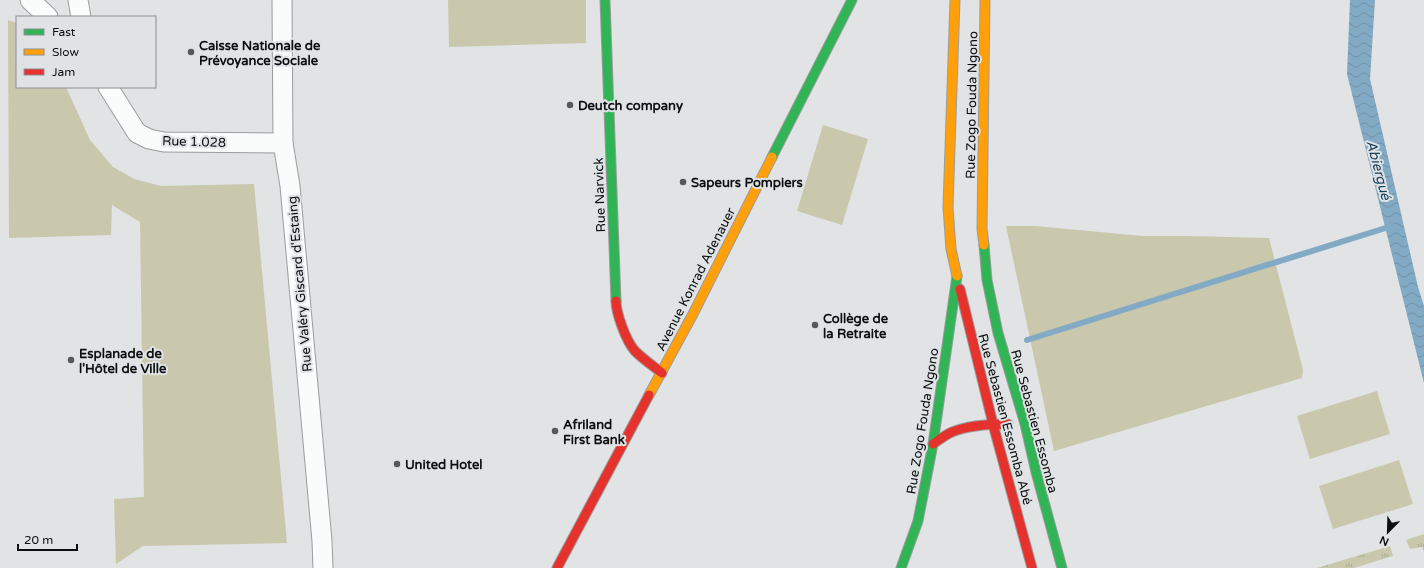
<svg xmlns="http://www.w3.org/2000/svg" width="1424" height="568" viewBox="0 0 1424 568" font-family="'Varela Round',sans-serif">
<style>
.grass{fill:url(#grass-tufts)}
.green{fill:#c9c8ac}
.water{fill:url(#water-waves)}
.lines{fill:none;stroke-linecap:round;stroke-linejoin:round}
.stream{stroke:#83aac4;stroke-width:6}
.street-casing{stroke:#9b9c9d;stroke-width:21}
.fast-casing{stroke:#9b9c9d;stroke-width:11}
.slow-casing{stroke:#9b9c9d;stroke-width:11}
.jam-casing{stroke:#9b9c9d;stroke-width:11}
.street{stroke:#fafbfb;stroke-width:19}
.fast{stroke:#30b455;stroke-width:9}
.slow{stroke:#ff9f0a;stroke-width:9}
.jam{stroke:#e5322d;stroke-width:9}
.poi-dot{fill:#575959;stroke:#e0e3e6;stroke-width:1.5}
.labels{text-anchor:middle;stroke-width:4;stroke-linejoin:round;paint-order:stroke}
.poi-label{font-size:13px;font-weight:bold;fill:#0c0e0e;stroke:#e0e3e6;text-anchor:start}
.street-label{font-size:13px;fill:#0c0e0e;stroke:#e0e3e6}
.water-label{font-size:14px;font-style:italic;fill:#15415b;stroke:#e0e3e6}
</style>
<defs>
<pattern id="grass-tufts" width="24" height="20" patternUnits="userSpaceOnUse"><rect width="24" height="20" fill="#c9c8ac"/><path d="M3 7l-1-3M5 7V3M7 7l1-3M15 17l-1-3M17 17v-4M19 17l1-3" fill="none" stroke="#abab93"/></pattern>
<pattern id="water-waves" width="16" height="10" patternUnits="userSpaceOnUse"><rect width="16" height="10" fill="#83aac4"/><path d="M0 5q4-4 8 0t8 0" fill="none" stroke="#7091a7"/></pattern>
</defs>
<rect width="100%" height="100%" fill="#e1e3e5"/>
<!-- grass -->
<g class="grass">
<polygon points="1424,534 1424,552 1422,547 1410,549 1406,540"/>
<polygon points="1390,546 1393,556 1354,568 1317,568"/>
</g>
<!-- green -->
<g class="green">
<polygon points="448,0 586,0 586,43 449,47"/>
<polygon points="8,20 17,23 17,87 66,87 90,140 113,167 134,179 161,186 254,184 287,543 143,546 116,564 114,499 144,497 140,222 112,205 111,235 9,238"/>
<polygon points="823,125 868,139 842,225 797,211"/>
<polygon points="1006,226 1036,226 1142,236 1189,236 1269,238 1303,370 1302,378 1054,451"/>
<polygon points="1377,391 1390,434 1310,459 1297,416"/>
<polygon points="1399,460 1413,504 1333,529 1319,486"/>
</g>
<!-- water -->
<polygon class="water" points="1350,0 1375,0 1370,79 1418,287 1424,306 1424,383 1347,74"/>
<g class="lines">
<!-- stream -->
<polyline class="stream" points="1027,340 1392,226"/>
<!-- street casing -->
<g class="street-casing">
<g id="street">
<polyline points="30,0 48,17"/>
<polyline points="78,0 81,17"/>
<polyline points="282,0 283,143 290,186 322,541 323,568"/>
<polyline points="108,87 137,133 149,139 164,142 283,143"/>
</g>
</g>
<!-- fast casing -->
<g class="fast-casing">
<g id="fast">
<polyline points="605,0 616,301"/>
<polyline points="772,157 852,0"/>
<polyline points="984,245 987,280 998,333 1025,424 1036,472 1062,568"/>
<polyline points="901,568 918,521 933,444 957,276"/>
</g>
</g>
<!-- slow casing -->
<g class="slow-casing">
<g id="slow">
<polyline points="955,0 948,207 951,249 957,276"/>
<polyline points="984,245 982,229 985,0"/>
<polyline points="649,395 693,314 772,157"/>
</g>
</g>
<!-- jam casing -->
<g class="jam-casing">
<g id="jam">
<polyline points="960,289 994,428 1032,568"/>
<path d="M616,301c0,12 10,40 19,50 8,8 18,15 27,22"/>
<path d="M933,444c6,-4 12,-9 19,-12 17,-7 38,-8 56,-8"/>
<polyline points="557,568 649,395"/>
</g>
</g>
<!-- street -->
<use href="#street" class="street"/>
<!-- fast -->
<use href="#fast" class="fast"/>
<!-- slow -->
<use href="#slow" class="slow"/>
<!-- jam -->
<use href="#jam" class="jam"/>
</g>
<!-- markers -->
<g class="poi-dot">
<circle cx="191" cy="52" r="4"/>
<circle cx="570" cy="105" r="4"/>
<circle cx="683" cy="182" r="4"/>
<circle cx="815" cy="325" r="4"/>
<circle cx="71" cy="360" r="4"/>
<circle cx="555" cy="431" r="4"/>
<circle cx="397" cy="464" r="4"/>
</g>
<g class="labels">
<!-- poi labels -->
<g class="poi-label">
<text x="199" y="50">Caisse Nationale de<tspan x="199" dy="15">Prévoyance Sociale</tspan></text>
<text x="578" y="110">Deutch company</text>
<text x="691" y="187">Sapeurs Pompiers</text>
<text x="823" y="323">Collège de<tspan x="823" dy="15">la Retraite</tspan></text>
<text x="79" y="358">Esplanade de<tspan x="79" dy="15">l'Hôtel de Ville</tspan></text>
<text x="563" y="429">Afriland<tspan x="563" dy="15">First Bank</tspan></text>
<text x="405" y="469">United Hotel</text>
</g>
<!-- street labels -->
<g class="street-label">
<text transform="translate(971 105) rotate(-89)" y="5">Rue Zogo Fouda Ngono</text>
<text transform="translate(194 141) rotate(2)" y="5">Rue 1.028</text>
<text transform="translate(599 195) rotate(-92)" y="5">Rue Narvick</text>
<text transform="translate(695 279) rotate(-63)" y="5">Avenue Konrad Adenauer</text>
<text transform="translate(299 284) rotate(-95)" y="5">Rue Valéry Giscard d'Estaing</text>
<text transform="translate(1006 419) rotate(75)" y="5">Rue Sebastien Essomba Abé</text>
<text transform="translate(922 421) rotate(-81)" y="5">Rue Zogo Fouda Ngono</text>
<text transform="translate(1035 421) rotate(75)" y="5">Rue Sebastien Essomba</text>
</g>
<!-- water labels -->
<g class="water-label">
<text transform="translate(1379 170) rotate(75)" y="5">Abiergué</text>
</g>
</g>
<!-- legend -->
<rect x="16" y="16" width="140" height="72" fill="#e0e3e6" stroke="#8b8e90"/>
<rect x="24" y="29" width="20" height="6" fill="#30b455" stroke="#8b8e90"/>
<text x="52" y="36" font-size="12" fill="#0c0e0e">Fast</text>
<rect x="24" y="49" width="20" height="6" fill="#ff9f0a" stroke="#8b8e90"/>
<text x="52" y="56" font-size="12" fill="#0c0e0e">Slow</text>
<rect x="24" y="69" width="20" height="6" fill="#e5322d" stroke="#8b8e90"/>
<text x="52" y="76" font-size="12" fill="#0c0e0e">Jam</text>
<!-- north arrow -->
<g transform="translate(1388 532) rotate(203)" stroke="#e0e3e6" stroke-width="3" paint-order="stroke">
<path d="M0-3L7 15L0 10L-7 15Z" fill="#0c0e0e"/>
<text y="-6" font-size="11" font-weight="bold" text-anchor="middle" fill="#0c0e0e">N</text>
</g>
<!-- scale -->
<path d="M18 544v6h59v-6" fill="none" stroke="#0c0e0e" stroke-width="2"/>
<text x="24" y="544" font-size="12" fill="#0c0e0e" stroke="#e0e3e6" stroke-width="3" paint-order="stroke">20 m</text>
</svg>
